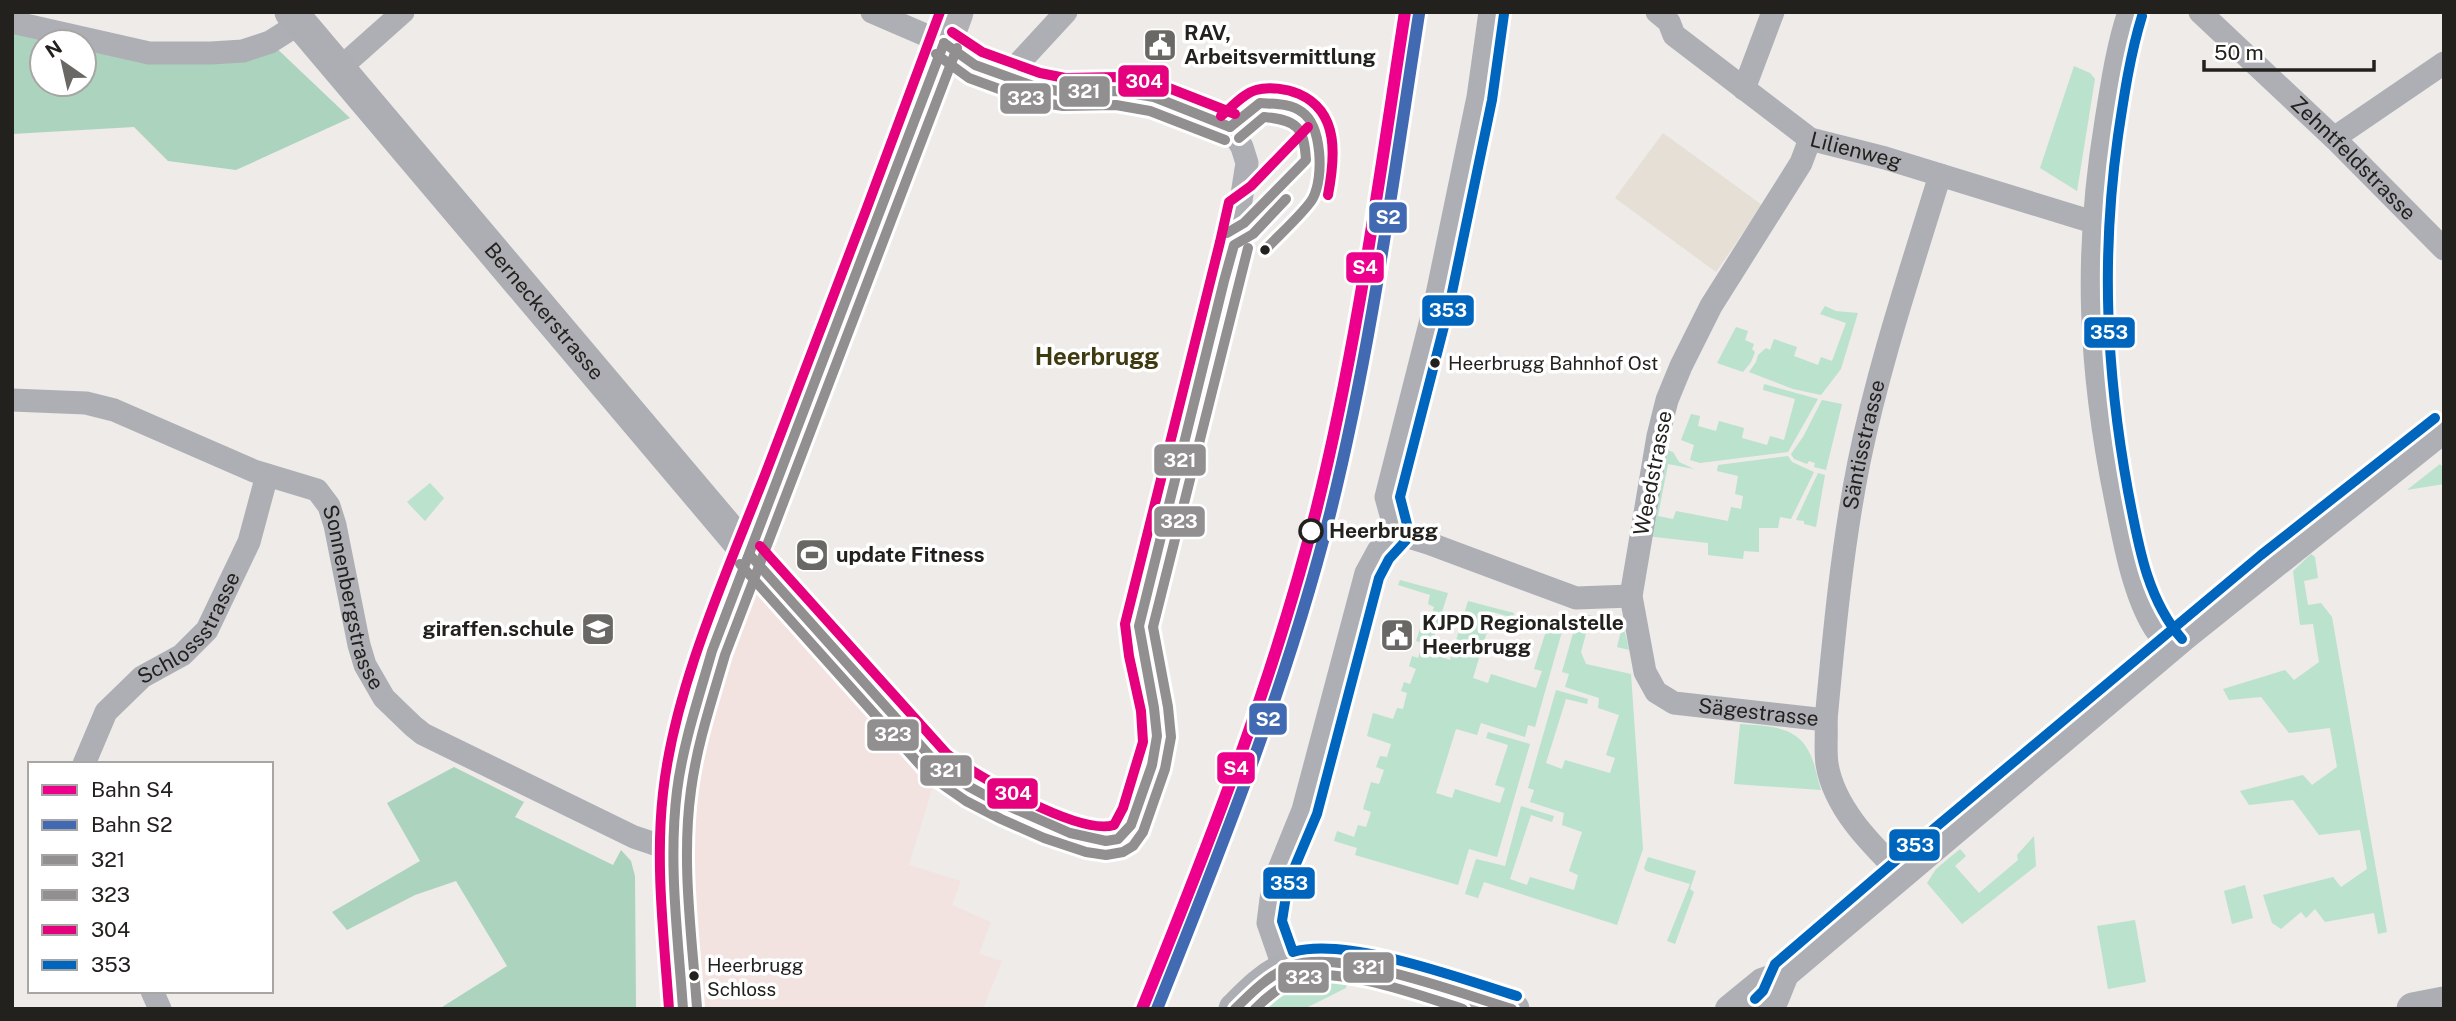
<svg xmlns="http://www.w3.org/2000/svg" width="2456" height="1021" viewBox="0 0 2456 1021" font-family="'Public Sans',sans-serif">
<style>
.commercial{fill:#f3e3e0}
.built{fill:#e5dfd5}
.green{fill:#bae2cc}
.forest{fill:#abd3bd;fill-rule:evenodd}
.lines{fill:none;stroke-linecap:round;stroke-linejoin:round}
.minor{stroke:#adafb5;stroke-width:23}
.tertiary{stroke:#adafb5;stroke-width:28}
.secondary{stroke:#adaeb3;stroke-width:33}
.primary{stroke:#b1b0b5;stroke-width:37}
.bus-1-casing{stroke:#fff;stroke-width:16}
.bus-2-casing{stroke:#fff;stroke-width:16}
.bus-3-casing{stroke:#fff;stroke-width:16}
.bus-4-casing{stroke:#fff;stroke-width:16}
.bus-1{stroke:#918f90;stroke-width:10}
.bus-2{stroke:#918f90;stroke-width:10}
.bus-3{stroke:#e5007d;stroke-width:10}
.bus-4{stroke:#0065bd;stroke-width:10}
.rail-1-casing{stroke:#fff;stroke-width:18}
.rail-2-casing{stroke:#fff;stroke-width:18}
.rail-1{stroke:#ec008c;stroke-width:12}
.rail-2{stroke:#426ab3;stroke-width:12}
.bus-dot{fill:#23211e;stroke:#fff;stroke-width:2.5}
.stop-dot{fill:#fff;stroke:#23211e;stroke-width:3.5}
.labels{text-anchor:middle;stroke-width:7;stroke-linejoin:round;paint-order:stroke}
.bus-label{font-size:19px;fill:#23211e;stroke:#fff;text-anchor:start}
.poi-label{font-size:21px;font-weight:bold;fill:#23211e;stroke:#fff;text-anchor:start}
.street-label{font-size:21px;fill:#23211e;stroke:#fff}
.stop-label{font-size:21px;font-weight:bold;fill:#23211e;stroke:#fff;text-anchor:start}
.quarter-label{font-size:24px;font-weight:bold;fill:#3f3a10;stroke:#fff}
.line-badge{stroke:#fff;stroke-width:2.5}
.badge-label{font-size:19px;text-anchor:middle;font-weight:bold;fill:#fff}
</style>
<rect width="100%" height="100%" fill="#eeebe8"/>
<!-- commercial -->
<polygon class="commercial" points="750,555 936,776 909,865 961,881 952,905 991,922 979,954 1002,961 983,1009 683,1009 673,850"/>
<!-- built -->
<polygon class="built" points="1663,133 1762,205 1716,272 1615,198"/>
<!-- green -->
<g class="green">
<polygon points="2074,66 2090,73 2095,79 2077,191 2040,168"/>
<polygon points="1825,306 1836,311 1858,313 1841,369 1821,395 1793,389 1749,372 1756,362 1758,355 1766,348 1770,350 1774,339 1797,347 1794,356 1818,365 1821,357 1832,361 1846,323 1820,314"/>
<polygon points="1736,327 1748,331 1745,340 1754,344 1752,349 1755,352 1751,362 1743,372 1717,363"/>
<polygon points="1764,384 1818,399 1788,452 1700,463 1690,460 1694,445 1681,440 1691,414 1700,416 1698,426 1716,431 1719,421 1744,428 1742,438 1767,445 1770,436 1784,440 1795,399 1763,390"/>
<polygon points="1822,400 1842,404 1826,470 1814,467 1815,463 1809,461 1807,464 1794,459 1791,454 1803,437"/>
<polygon points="1660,448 1673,452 1679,462 1694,469 1668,464 1658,516 1673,519 1676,511 1728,521 1731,507 1741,509 1743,496 1735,494 1738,476 1717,471 1718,465 1788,456 1792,462 1814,472 1791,519 1780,517 1778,528 1759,528 1759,552 1744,551 1743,559 1708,555 1708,543 1646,536"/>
<polygon points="2440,464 2444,469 2444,484 2407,490"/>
<polygon points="1818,473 1825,475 1816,527 1804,524 1804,521 1796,520"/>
<polygon points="430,483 444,498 425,521 407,502"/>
<polygon points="2311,554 2315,557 2318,578 2304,581 2308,605 2321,603 2332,617 2387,932 2378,934 2374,913 2325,922 2315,909 2306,918 2301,912 2281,929 2272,923 2263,895 2333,877 2341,887 2367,869 2360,830 2319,835 2293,800 2249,805 2240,791 2303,775 2312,785 2337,767 2330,728 2289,733 2261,697 2229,700 2223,689 2285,670 2294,680 2319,662 2313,624 2300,625 2293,571"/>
<polygon points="1400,580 1448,593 1429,653 1450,660 1468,601 1514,613 1513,618 1493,612 1473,678 1488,683 1491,674 1536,688 1542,671 1534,669 1547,628 1524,621 1525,617 1563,628 1535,727 1528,725 1525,737 1481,723 1477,735 1456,729 1436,793 1452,798 1455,789 1500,803 1505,788 1495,785 1508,745 1486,738 1488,732 1530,744 1497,857 1469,849 1458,885 1355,855 1357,848 1334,841 1337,831 1354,837 1358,825 1366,827 1371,812 1363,809 1371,782 1379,784 1384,770 1376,767 1380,756 1387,757 1391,744 1367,736 1373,713 1393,719 1397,708 1403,709 1407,693 1401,691 1404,682 1410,684 1416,669 1409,666 1412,656 1418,658 1423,643 1416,641 1423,619 1430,621 1434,607 1428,604 1430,595 1398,585"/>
<path d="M1592,615c30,8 31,3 37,35l-12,-3 5,-20 -32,-8 -9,33 5,12 45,10 12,175 -26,76 -133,-43 -6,16 -13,-4 11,-35 29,7 16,-60 33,10 -2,6 -21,-7 -21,64 17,6 3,-8 44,13 4,-15 -9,-4 13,-39 -20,-7 2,-12 -34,-11 4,-12 -6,-2 28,-98 32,9 -1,5 -21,-5 -20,64 16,6 3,-9 45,13 5,-15 -9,-3 13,-40 -21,-7 1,-10 -34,-11 4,-13 -7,-2 16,-56z"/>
<path d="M1740,724c26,2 56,1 69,28 6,11 8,25 12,38l-87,-6z"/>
<polygon points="2034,836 2036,866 1962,924 1927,883 1936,869 1960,849 1966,856 1955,866 1979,893 2018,860 2017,855"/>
<polygon points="1648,857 1696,871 1690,889 1694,892 1675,944 1667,941 1690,884 1646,871 1644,868"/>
<polygon points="2245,885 2253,918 2232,924 2224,891"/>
<polygon points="2135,920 2146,982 2108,989 2097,926"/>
<path d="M1321,980l26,2 -1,6 -42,21h-41c16,-17 36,-26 58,-29z"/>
</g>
<!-- forest -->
<g class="forest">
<path d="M12,22l120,28 138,-8 80,76 -114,52 -68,-9 -34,-34 -122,7zM42,42h42v42h-42z"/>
<polygon points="454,767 524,802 515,817 613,865 621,850 631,861 635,876 636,1009 439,1009 507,966 456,881 415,895 347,930 332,912 420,861 387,803"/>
</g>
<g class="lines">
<!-- minor -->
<g class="minor">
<path id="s1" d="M1657,12l12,10 5,13 136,104 75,19 208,64"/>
<path d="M2129,12c-12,36 -17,72 -23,109 -22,133 -17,248 10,380 8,39 17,92 38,126 5,8 11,14 17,21"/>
<path id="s2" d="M2200,12l134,126 110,111"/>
<polyline points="12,22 149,53 211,53 243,51 270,42 300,23"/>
<polyline points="339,69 403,12"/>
<polyline points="1006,77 1066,12"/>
<polyline points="1744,89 1773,12"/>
<polyline points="2334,138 2444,63"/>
<path id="s3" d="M1810,139l-9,24 -90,143 -30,60 -14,34 -9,36 -27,160 14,76 11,20 18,11 152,17c1,15 -1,30 1,44 7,44 44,80 74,110"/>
<path id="s4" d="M12,400l74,3 28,7 140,61 63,19 12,16 6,19 24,120 6,20 19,33 29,28 10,8 211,103 39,13"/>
<polyline points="1396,533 1386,497 1435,304 1478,97 1490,12"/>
<polyline points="1396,533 1428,543 1576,598 1631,596"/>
<path d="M750,555l188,210c13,9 26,20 40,27 24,13 117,59 140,47 16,-9 18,-29 24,-46 6,-17 15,-38 15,-57 0,-37 -16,-73 -18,-110l95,-381 13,-82 -5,-16 -12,-20 -49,-22 -27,-8 -37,-6 -53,1 -28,-5 -61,-22 -31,-22 -72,-31"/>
<path id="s5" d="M1826,720c8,-86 16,-173 33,-258 20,-98 52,-192 81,-287"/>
<path id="s6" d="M84,764l22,-52 36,-35 40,-22 25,-25 42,-88 18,-67"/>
<polyline points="1284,969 1268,923 1271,899 1277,874 1303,810 1366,573 1378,551 1396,533"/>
<polyline points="152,991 160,1009"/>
</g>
<!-- tertiary -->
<g class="tertiary">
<polyline points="1729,1009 1762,982 1785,974 2185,636 2444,429"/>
<polyline points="1764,1009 1775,999 1785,974"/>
</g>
<!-- secondary -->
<g class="secondary">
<path id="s7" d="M291,12l459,543"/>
<path d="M1235,1009c15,-15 30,-31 50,-40 17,-8 39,-10 58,-7 14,2 27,7 41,10 43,11 86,24 129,37"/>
<polyline points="2413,1009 2444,1003"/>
</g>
<!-- primary -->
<polyline class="primary" points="683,1009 673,850 677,793 688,736 712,651 873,234 955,12"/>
<!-- bus-1 casing -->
<g class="bus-1-casing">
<g id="bus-1">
<polyline points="944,43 975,65 1036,87 1064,92 1117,91 1154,97 1230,127"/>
<path d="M1230,127l30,-24c14,1 30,0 42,9 20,14 22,65 11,86 -6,12 -37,40 -48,52"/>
<polyline points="750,555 938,765 968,786 990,798 1070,833 1106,841 1118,839 1131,825 1152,765 1157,736 1154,708 1139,626 1224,281 1234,245 1253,234 1286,199"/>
<path d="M683,1009c-5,-73 -15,-146 -6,-218 6,-48 22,-94 35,-140l232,-608"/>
<path d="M1235,1009c17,-17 34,-34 56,-43 50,-18 168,27 221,43"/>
</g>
</g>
<!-- bus-2 casing -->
<g class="bus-2-casing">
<g id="bus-2">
<polyline points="936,54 969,78 1032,101 1063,106 1116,105 1150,111 1225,140"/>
<path d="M1227,233l17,-10 62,-63c-2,-33 -9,-40 -42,-43l-25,21"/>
<polyline points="740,564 930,776 966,801 1001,819 1044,838 1086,852 1106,855 1123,852 1133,846 1143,832 1165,769 1171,737 1168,707 1153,627 1248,248"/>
<path d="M697,1008c-5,-72 -16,-146 -6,-218 6,-46 21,-90 34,-135l232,-607"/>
<path d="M1255,1009c13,-13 27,-25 45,-31 42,-12 121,18 163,31"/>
</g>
</g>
<!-- bus-3 casing -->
<g class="bus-3-casing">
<g id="bus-3">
<polyline points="952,32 982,52 1040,73 1065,78 1118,77 1156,83 1235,114"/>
<path d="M1221,116c10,-8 23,-23 35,-26 13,-4 31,-1 43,4 41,18 36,64 29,101"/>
<path d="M760,546l187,208c30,22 132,82 167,71l9,-17 20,-66 -2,-31 -12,-55 -4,-32 95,-382 9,-40 22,-16 57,-59"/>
<path d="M669,1009c-5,-72 -14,-145 -6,-216 12,-109 66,-225 105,-326 58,-151 116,-303 172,-455"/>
</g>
</g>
<!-- bus-4 casing -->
<g class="bus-4-casing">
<g id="bus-4">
<path d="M1504,14l-12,86 -43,207 -49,190 10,39 -21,23 -10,19 -62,236 -27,64 -5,24 -3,19 11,31c54,-16 169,27 224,44"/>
<path d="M2142,16c-12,39 -18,80 -24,120 -17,121 -12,234 10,355 10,51 18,107 54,148"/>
<polyline points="1755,999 1763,991 1775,964 1887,868 2261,555 2435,418"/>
</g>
</g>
<!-- bus-1 -->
<use href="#bus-1" class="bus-1"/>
<!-- bus-2 -->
<use href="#bus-2" class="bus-2"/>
<!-- bus-3 -->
<use href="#bus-3" class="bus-3"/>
<!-- bus-4 -->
<use href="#bus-4" class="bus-4"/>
<!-- rail-1 casing -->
<g class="rail-1-casing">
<path id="rail-1" d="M1142,1009c66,-163 131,-327 174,-498 41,-164 63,-332 89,-499"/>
</g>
<!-- rail-2 casing -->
<g class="rail-2-casing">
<path id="rail-2" d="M1157,1009c65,-162 130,-325 173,-495 41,-164 63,-333 89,-500"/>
</g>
<!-- rail-1 -->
<use href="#rail-1" class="rail-1"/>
<!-- rail-2 -->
<use href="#rail-2" class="rail-2"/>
</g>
<!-- icons -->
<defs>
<g id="civic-square" transform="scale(1.75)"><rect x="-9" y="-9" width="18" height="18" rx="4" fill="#6a6865" stroke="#fff"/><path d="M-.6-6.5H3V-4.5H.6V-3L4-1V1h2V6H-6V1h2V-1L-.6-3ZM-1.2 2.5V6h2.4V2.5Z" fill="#fff"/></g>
<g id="stadium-square" transform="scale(1.75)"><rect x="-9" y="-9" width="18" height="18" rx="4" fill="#6a6865" stroke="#fff"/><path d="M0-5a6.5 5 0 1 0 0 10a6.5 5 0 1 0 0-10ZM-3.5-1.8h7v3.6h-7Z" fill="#fff"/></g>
<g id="school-square" transform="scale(1.75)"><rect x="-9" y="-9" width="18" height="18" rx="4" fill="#6a6865" stroke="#fff"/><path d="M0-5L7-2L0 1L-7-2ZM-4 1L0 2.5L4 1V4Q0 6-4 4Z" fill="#fff"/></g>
</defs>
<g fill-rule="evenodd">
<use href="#civic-square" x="1160" y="45"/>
<use href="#stadium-square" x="812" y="555"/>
<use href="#school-square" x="598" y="629"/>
<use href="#civic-square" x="1397" y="635"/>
</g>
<!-- markers -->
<g class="bus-dot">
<circle cx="1265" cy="250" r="6"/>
<circle cx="1435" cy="363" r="6"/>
<circle cx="694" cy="976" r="6"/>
</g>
<circle class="stop-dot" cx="1311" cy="531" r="11"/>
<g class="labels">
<!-- bus labels -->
<g class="bus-label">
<text x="1448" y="370">Heerbrugg Bahnhof Ost</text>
<text x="707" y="972">Heerbrugg<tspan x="707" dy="24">Schloss</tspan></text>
</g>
<!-- poi labels -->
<g class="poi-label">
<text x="1184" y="40">RAV,<tspan x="1184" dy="24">Arbeitsvermittlung</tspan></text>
<text x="836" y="562">update Fitness</text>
<text x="1422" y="630">KJPD Regionalstelle<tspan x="1422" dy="24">Heerbrugg</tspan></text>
<text x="574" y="636" text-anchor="end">giraffen.schule</text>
</g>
<!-- street labels -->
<g class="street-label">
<text dy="7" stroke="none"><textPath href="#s1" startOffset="248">Lilienweg</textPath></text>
<text dy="7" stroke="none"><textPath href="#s2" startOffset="212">Zehntfeldstrasse</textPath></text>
<text dy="7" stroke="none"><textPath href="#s7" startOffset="392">Berneckerstrasse</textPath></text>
<text dy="7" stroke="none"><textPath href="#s5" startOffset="278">Säntisstrasse</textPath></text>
<text transform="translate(1653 473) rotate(-79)" y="7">Weedstrasse</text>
<text dy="7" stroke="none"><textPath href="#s4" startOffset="436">Sonnenbergstrasse</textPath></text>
<text dy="7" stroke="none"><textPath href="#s6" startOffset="177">Schlossstrasse</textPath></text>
<text dy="7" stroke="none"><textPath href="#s3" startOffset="704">Sägestrasse</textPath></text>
</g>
<!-- stop labels -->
<g class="stop-label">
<text x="1329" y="538">Heerbrugg</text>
</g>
<!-- quarter labels -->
<g class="quarter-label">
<text x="1097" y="365">Heerbrugg</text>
</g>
</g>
<g class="line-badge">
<rect x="1117" y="64" width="53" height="34" rx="7" fill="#e5007d"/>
<rect x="1058" y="75" width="53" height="33" rx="7" fill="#918f90"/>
<rect x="999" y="82" width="53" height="33" rx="7" fill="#918f90"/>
<rect x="1368" y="201" width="40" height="33" rx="7" fill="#426ab3"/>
<rect x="1345" y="251" width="40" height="33" rx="7" fill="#ec008c"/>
<rect x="1421" y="294" width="54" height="33" rx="7" fill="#0065bd"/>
<rect x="2083" y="316" width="53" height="33" rx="7" fill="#0065bd"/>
<rect x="1153" y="443" width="54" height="34" rx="7" fill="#918f90"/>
<rect x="1153" y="505" width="53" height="33" rx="7" fill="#918f90"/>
<rect x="1248" y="702" width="40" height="34" rx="7" fill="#426ab3"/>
<rect x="866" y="718" width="54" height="34" rx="7" fill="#918f90"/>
<rect x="1216" y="751" width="40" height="34" rx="7" fill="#ec008c"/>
<rect x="919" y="754" width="54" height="33" rx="7" fill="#918f90"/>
<rect x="986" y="777" width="53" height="33" rx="7" fill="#e5007d"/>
<rect x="1888" y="828" width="53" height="34" rx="7" fill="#0065bd"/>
<rect x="1262" y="866" width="54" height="34" rx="7" fill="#0065bd"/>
<rect x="1342" y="951" width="53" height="33" rx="7" fill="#918f90"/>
<rect x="1277" y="961" width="53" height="33" rx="7" fill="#918f90"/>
</g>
<g class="badge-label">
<text x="1144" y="88">304</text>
<text x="1084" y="98">321</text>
<text x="1026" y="105">323</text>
<text x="1388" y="224">S2</text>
<text x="1365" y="274">S4</text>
<text x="1448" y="317">353</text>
<text x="2109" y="339">353</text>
<text x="1180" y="467">321</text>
<text x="1179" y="528">323</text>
<text x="1268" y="726">S2</text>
<text x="893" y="741">323</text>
<text x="1236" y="775">S4</text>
<text x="946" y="777">321</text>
<text x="1013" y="800">304</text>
<text x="1915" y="852">353</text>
<text x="1289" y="890">353</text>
<text x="1369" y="974">321</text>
<text x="1304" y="984">323</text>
</g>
<!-- border -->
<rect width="2456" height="1021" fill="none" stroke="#23211e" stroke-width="28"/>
<!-- legend -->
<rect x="28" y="762" width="245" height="231" fill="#ffffff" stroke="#a7a6a5" stroke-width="2"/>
<rect x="42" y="785" width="35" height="10" fill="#ec008c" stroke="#a7a6a5" stroke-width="2"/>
<text x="91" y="797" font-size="21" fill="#23211e">Bahn S4</text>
<rect x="42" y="820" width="35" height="10" fill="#426ab3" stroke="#a7a6a5" stroke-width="2"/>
<text x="91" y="832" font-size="21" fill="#23211e">Bahn S2</text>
<rect x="42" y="855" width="35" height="10" fill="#918f90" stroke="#a7a6a5" stroke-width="2"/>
<text x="91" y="867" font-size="21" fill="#23211e">321</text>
<rect x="42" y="890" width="35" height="10" fill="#918f90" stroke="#a7a6a5" stroke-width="2"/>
<text x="91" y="902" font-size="21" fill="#23211e">323</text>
<rect x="42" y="925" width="35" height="10" fill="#e5007d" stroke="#a7a6a5" stroke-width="2"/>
<text x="91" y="937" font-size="21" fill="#23211e">304</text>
<rect x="42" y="960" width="35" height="10" fill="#0065bd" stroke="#a7a6a5" stroke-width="2"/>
<text x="91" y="972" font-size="21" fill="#23211e">353</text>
<!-- north arrow -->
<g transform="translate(63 63) rotate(326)"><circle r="33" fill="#ffffff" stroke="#a7a6a5" stroke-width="2"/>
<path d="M0-5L12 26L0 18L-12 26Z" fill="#6a6865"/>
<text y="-10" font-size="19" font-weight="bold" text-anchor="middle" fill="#23211e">N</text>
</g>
<!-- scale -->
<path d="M2204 60v10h170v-10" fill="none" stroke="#23211e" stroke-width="3.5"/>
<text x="2214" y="60" font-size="21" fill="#23211e" stroke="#ffffff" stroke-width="5" paint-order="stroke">50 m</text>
</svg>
